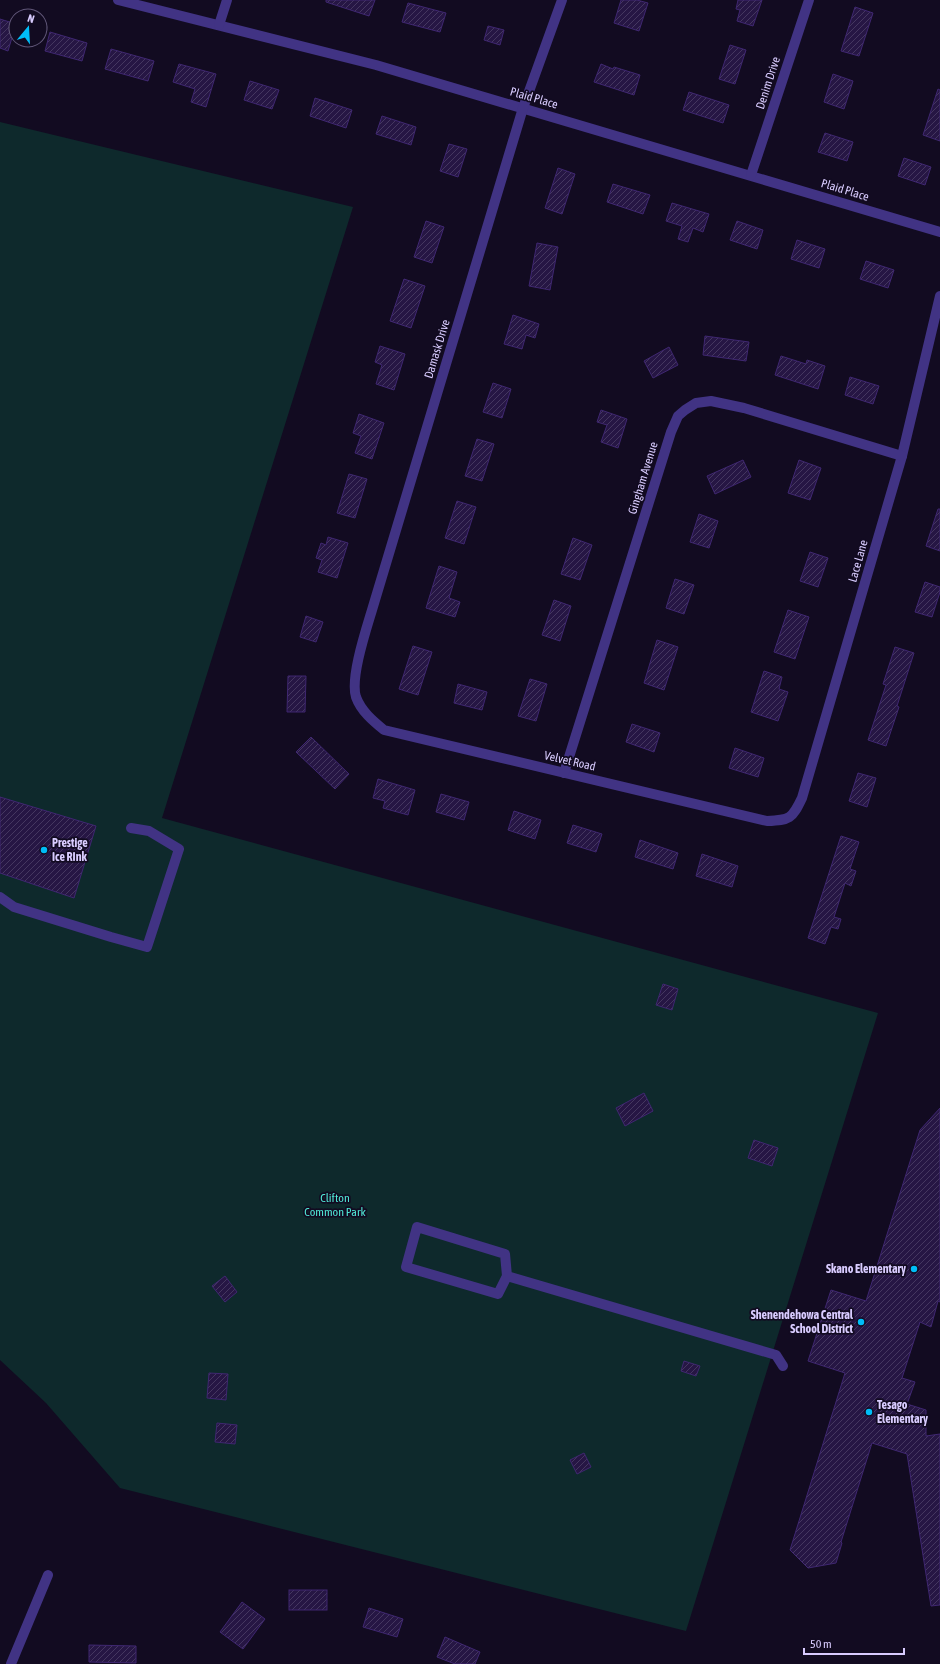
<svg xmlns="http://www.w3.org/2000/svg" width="940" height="1664" viewBox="0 0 940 1664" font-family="'Asap Condensed',sans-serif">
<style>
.green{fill:#0e292c}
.building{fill:url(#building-hatch);stroke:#3f2771}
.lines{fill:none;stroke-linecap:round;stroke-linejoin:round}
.minor{stroke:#413384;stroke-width:10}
.poi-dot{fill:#00bdf7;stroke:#120b21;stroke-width:1.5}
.labels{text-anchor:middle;stroke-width:3.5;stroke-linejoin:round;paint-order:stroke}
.street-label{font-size:12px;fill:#d9ccff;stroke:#120b21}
.poi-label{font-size:12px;font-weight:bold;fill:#d9ccff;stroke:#120b21;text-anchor:start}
.park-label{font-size:12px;fill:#50e7d6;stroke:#120b21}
</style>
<defs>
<pattern id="building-hatch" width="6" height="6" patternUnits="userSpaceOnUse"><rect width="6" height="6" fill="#261644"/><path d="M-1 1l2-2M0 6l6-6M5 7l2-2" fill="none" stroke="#453760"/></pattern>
</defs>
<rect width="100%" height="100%" fill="#120b21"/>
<!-- green -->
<polygon class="green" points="0,122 353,207 162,818 878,1013 686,1631 120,1488 46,1403 0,1360"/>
<!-- building -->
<g class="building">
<polygon points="326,0 375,0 369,16 326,2"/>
<polygon points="621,0 637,0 648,3 639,31 614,23"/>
<polygon points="738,0 762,0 753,26 737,21 740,10 736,9"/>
<polygon points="408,3 446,13 440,32 402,22"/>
<polygon points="855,7 873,13 859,56 841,51"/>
<polygon points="0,19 16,24 8,51 0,48"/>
<polygon points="488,26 504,30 500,45 484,40"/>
<polygon points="50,32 87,43 82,61 45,51"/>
<polygon points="730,45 746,50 735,84 719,79"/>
<polygon points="111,49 154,61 148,81 105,69"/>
<polygon points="179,64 216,74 206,107 191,102 195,89 173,82"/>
<polygon points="601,64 613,69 614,67 640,75 634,95 594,82"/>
<polygon points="833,74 853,81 844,109 824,102"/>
<polygon points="250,81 279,90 272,109 244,100"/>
<polygon points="938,89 940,90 940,141 923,135"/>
<polygon points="689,92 729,105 723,123 683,110"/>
<polygon points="315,98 352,110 346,128 310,116"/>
<polygon points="382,116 416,127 411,145 376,134"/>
<polygon points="825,133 853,142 847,161 818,152"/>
<polygon points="449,144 467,149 458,177 440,171"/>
<polygon points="904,158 931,167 925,185 898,176"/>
<polygon points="558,168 575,174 562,214 545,208"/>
<polygon points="613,184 650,195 643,214 607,202"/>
<polygon points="672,203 709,214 703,232 693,228 688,242 678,239 682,226 666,221"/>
<polygon points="426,221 444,227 432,263 414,257"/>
<polygon points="737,221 763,230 757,249 730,240"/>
<polygon points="797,240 825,249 819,268 791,259"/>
<polygon points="537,243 558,247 550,290 529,286"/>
<polygon points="866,261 894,270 888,288 860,279"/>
<polygon points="404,279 425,286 411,328 390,321"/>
<polygon points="513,315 539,324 535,338 526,335 522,349 504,344"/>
<polygon points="705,336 749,342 746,361 703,355"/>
<polygon points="380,346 405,354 394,390 376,384 382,365 375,362"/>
<polygon points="669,347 678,365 653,378 644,361"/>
<polygon points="781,356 806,364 807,360 825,366 818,389 775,375"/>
<polygon points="850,377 879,386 873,404 845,395"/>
<polygon points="493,383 511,389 502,418 483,412"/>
<polygon points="601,410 627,419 618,448 601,442 607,425 597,422"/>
<polygon points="359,414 384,423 372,459 355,453 361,436 353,433"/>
<polygon points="477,439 494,444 482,481 465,476"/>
<polygon points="743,460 751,477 715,494 707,476"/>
<polygon points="799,460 821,468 810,500 788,493"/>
<polygon points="349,474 367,479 355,518 337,513"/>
<polygon points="457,501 476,507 464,544 445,538"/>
<polygon points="938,509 940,509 940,551 926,546"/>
<polygon points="699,514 718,521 709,548 690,542"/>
<polygon points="328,537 348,543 337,578 318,572 322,560 316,558 321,543 326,545"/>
<polygon points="573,538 592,545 580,580 561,574"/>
<polygon points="810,552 828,558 818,587 800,581"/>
<polygon points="439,566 457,572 449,598 460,602 455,617 426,608"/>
<polygon points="675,579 694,585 684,614 666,608"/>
<polygon points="925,582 940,587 940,592 932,617 915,612"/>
<polygon points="554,600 571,606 560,641 542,635"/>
<polygon points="788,610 809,617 795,659 774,652"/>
<polygon points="306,616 323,622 316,642 300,637"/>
<polygon points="657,640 678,647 664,690 644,683"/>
<polygon points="413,646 432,652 418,695 399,689"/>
<polygon points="895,647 914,653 897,706 899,707 886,746 868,740 886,685 883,684"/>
<polygon points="764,671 782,677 779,689 788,692 778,721 751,712"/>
<polygon points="288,676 306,676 305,712 287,712"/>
<polygon points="530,679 547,684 536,721 518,716"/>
<polygon points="458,684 487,692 482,710 454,703"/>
<polygon points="632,724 660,733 654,752 626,742"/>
<polygon points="311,737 349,774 335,789 296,752"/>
<polygon points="735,748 764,758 758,777 729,768"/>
<polygon points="858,773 876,778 867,807 849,801"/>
<polygon points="378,779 415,790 408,815 383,808 385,801 373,798"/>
<polygon points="441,794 469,802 464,820 436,812"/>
<polygon points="0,797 96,826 74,898 0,873"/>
<polygon points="514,811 541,820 535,839 508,830"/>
<polygon points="573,825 602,834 596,852 567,843"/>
<polygon points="841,836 859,842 850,869 856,871 851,886 845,883 834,917 841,919 838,929 831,927 825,944 808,938"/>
<polygon points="640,840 678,853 673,869 635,857"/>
<polygon points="702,854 738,866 732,887 696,876"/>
<polygon points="663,984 678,989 672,1010 656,1005"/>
<polygon points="644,1093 653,1111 625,1126 616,1108"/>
<polygon points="940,1108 940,1302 938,1301 931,1327 920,1322 902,1378 915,1382 907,1404 926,1410 926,1436 940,1434 940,1605 931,1606 907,1454 872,1443 841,1542 842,1543 836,1563 808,1568 790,1550 845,1373 808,1361 831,1290 866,1301 920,1130"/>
<polygon points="754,1140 778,1148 772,1166 748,1158"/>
<polygon points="225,1276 237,1292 225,1302 212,1286"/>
<polygon points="684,1361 700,1366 696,1376 681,1371"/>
<polygon points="209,1373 228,1374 226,1400 207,1398"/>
<polygon points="217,1423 237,1425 235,1444 215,1442"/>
<polygon points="584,1453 591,1467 577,1474 570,1460"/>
<rect x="289" y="1590" width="38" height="20"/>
<polygon points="242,1602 265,1619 243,1649 220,1632"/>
<polygon points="369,1608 403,1619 397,1637 363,1627"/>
<polygon points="445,1637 480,1652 475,1664 455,1664 437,1657"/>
<polygon points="89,1645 136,1646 136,1663 89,1662"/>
</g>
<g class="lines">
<!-- minor -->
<g class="minor">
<polyline points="118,0 376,65 940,232"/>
<path d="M562,0l-39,108 -151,502c-6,20 -22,68 -16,87 5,14 17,24 28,33l383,91c23,-1 25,-2 35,-23l100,-342 38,-160"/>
<polyline points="219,25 227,0"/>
<polyline points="751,175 809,0"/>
<polyline points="564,773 671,432 678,416 685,410 696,403 711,401 744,408 902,456"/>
<polyline points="0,897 14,907 111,937 147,947 179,849 149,831 131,828"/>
<polyline points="507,1276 505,1254 417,1227 406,1267 498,1294 507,1276 776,1355 783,1366"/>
<polyline points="11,1664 48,1575"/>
</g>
</g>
<!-- markers -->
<g class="poi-dot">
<circle cx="44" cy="850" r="4"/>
<circle cx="914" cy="1269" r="4"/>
<circle cx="861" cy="1322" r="4"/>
<circle cx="869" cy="1412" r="4"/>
</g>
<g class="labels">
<!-- street labels -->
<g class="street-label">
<text transform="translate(768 83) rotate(-72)" y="4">Denim Drive</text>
<text transform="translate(534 98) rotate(16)" y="4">Plaid Place</text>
<text transform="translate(845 190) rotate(17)" y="4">Plaid Place</text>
<text transform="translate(437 349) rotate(-73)" y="4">Damask Drive</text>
<text transform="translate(643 478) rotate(-73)" y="4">Gingham Avenue</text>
<text transform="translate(858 561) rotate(-74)" y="4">Lace Lane</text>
<text transform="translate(570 761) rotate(13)" y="4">Velvet Road</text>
</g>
<!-- poi labels -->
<g class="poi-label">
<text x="52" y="847">Prestige<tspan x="52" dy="14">Ice RInk</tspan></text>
<text x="906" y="1273" text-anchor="end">Skano Elementary</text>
<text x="853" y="1319" text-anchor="end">Shenendehowa Central<tspan x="853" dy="14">School District</tspan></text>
<text x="877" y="1409">Tesago<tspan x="877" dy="14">Elementary</tspan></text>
</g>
<!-- park labels -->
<g class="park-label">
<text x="335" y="1202">Clifton<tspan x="335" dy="14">Common Park</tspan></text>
</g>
</g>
<!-- north arrow -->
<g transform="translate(28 28) rotate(18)"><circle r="19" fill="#120b21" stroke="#62587a"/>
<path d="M0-3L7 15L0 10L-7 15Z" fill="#00bdf7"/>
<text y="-6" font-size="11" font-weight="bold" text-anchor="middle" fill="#d9ccff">N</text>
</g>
<!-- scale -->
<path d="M804 1648v6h100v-6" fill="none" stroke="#d9ccff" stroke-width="2"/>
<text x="810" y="1648" font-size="12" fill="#d9ccff" stroke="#120b21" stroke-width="3" paint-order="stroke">50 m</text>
</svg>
